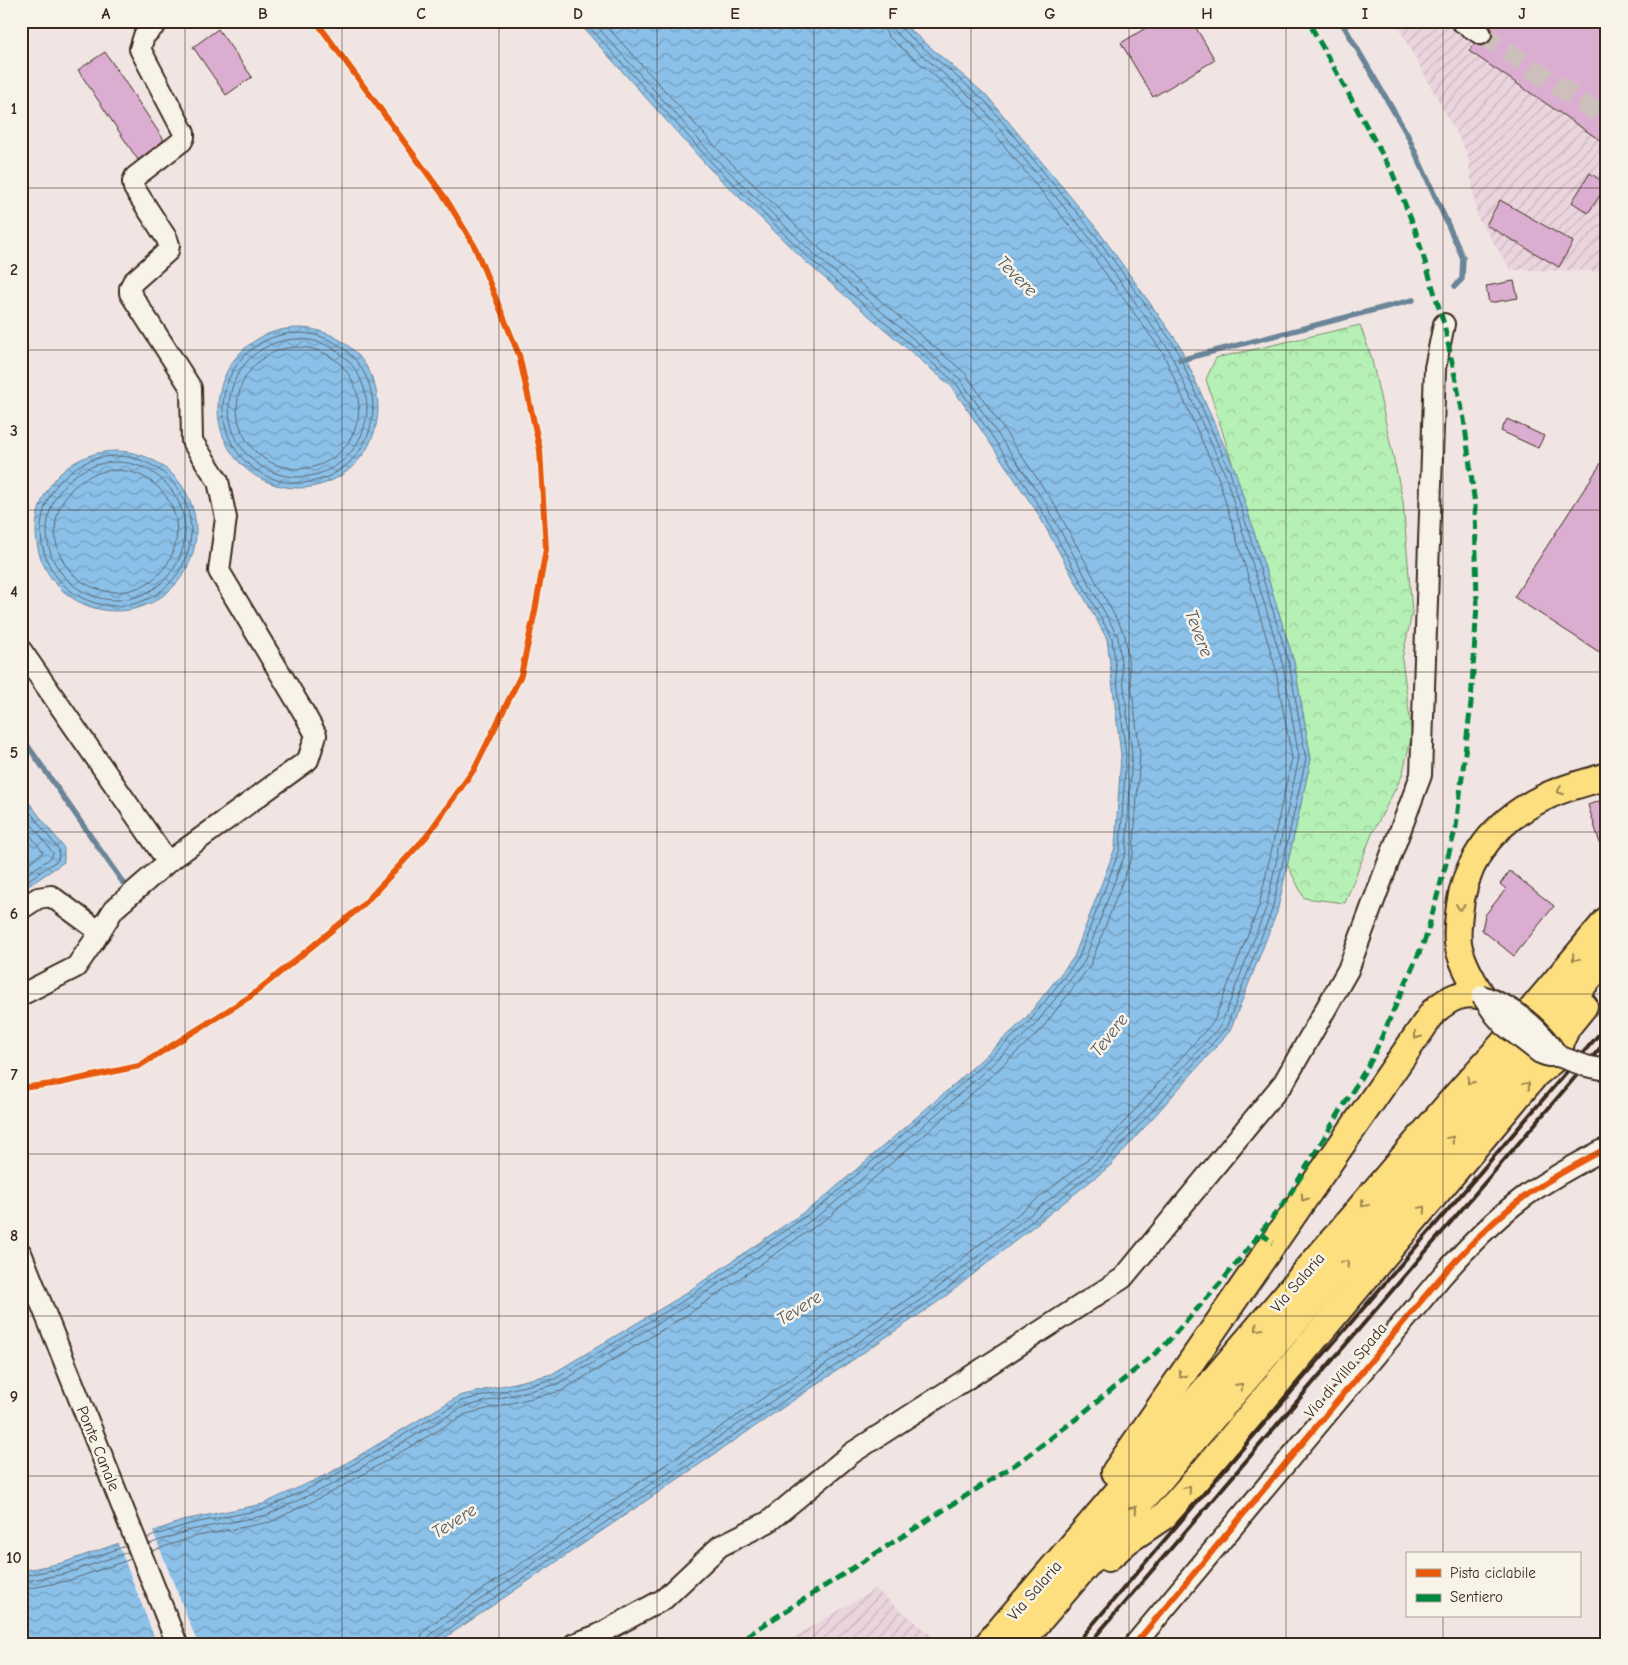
<svg xmlns="http://www.w3.org/2000/svg" width="1628" height="1665" viewBox="0 0 1628 1665" font-family="'Comic Neue',sans-serif">
<style>
.industrial{fill:url(#industrial-furrows)}
.forest{fill:url(#forest-crowns);stroke:#788d6a}
.water{fill:url(#water-waves);stroke:#6b8598}
.pier{fill:#f1e5e3}
.lines{fill:none;stroke-linecap:round;stroke-linejoin:round}
.shore{stroke:#5b666f;stroke-width:1}
.stream{stroke:#6b8598;stroke-width:5.5}
.building{fill:#dbadd0;stroke:#3b2a1e}
.minor-tunnel{stroke:#cdc0bc;stroke-width:20;stroke-dasharray:20 10;stroke-linecap:butt}
.minor-casing{stroke:#3b2a1e;stroke-width:24}
.major-casing{stroke:#3b2a1e;stroke-width:30}
.minor{stroke:#f7f3e8;stroke-width:20}
.major{stroke:#fddf80;stroke-width:26}
.rail{stroke:#3b2a1e;stroke-width:4}
.minor-bridge-casing{stroke:#3b2a1e;stroke-width:24;stroke-linecap:butt}
.minor-bridge{stroke:#f7f3e8;stroke-width:20}
.quiet{stroke:#00873e;stroke-width:5;stroke-dasharray:10 5;stroke-linecap:butt}
.cycleway-casing{stroke:#f7f3e8;stroke-width:9}
.cycleway{stroke:#e8590c;stroke-width:6}
.oneway{stroke:#9c844f}
.grid{fill:none;stroke:#3b2a1e;stroke-width:1;stroke-opacity:0.55}
.labels{text-anchor:middle;stroke-width:5;stroke-linejoin:round;paint-order:stroke}
.street-label{font-size:16px;fill:#3b2a1e;stroke:#f7f3e8}
.water-label{font-size:18px;font-style:italic;fill:#53575b;stroke:#f7f3e8}
.neatline{fill:none;stroke:#3b2a1e;stroke-width:2}
.grid-label{font-size:16px;text-anchor:middle;font-weight:bold;fill:#3b2a1e}
</style>
<defs>
<pattern id="industrial-furrows" width="10" height="10" patternUnits="userSpaceOnUse" patternTransform="scale(1.25)"><rect width="10" height="10" fill="#ead4dd"/><path d="M-1 1l2-2M0 10L10 0M9 11l2-2" fill="none" stroke="#cab6bd"/></pattern>
<pattern id="forest-crowns" width="20" height="18" patternUnits="userSpaceOnUse" patternTransform="scale(1.25)"><rect width="20" height="18" fill="#b5f0b5"/><path d="M2 6a3 3 0 1 1 6 0M12 15a3 3 0 1 1 6 0" fill="none" stroke="#9dce9b"/></pattern>
<pattern id="water-waves" width="16" height="10" patternUnits="userSpaceOnUse" patternTransform="scale(1.25)"><rect width="16" height="10" fill="#8bc1e9"/><path d="M0 5q4-4 8 0t8 0" fill="none" stroke="#739dbc"/></pattern>
</defs>
<rect width="100%" height="100%" fill="#f1e5e3"/>
<filter id="ink" filterUnits="userSpaceOnUse"><feTurbulence type="fractalNoise" baseFrequency=".02" numOctaves="2"/><feDisplacementMap in="SourceGraphic" scale="10" xChannelSelector="R" yChannelSelector="G"/><feConvolveMatrix kernelMatrix="1 2 1 2 8 2 1 2 1" color-interpolation-filters="sRGB"/></filter>
<g filter="url(#ink)">
<!-- industrial -->
<g class="industrial">
<polygon points="1395,21 1607,21 1607,277 1596,271 1511,270 1477,217 1467,153"/>
<polygon points="875,1589 942,1644 782,1644"/>
</g>
<!-- forest -->
<polygon class="forest" points="1360,325 1371,356 1403,501 1412,613 1402,659 1412,734 1402,776 1372,834 1345,903 1304,898 1287,864 1311,759 1294,662 1206,379 1216,358"/>
<!-- water -->
<g class="water">
<polygon points="577,21 900,21 988,97 1097,229 1179,344 1235,470 1294,662 1311,759 1277,912 1230,1031 1111,1165 942,1299 436,1644 21,1644 21,1571 62,1563 188,1519 263,1504 328,1474 459,1396 552,1374 677,1299 820,1201 957,1082 1025,1019 1074,957 1115,848 1121,755 1107,639 1037,512 952,387 806,262 709,168"/>
<circle cx="298" cy="408" r="80"/>
<circle cx="116" cy="531" r="80"/>
<polygon points="21,792 64,848 64,862 21,891"/>
</g>
<!-- pier -->
<polygon class="pier" points="152,1529 198,1644 157,1644 117,1541"/>
<g class="lines">
<!-- shore -->
<g class="shore">
<circle cx="298" cy="408" r="75"/>
<circle cx="298" cy="408" r="69"/>
<circle cx="298" cy="408" r="61"/>
<circle cx="116" cy="531" r="75"/>
<circle cx="116" cy="531" r="69"/>
<circle cx="116" cy="531" r="61"/>
<polyline points="21,800 59,850 58,860 21,885"/>
<polyline points="21,810 53,853 52,857 21,878"/>
<polyline points="21,823 43,852 21,869"/>
<polyline points="147,1538 189,1524 265,1509 330,1478 461,1401 555,1379 680,1303 822,1205 960,1085 1029,1022 1078,959 1120,849 1126,755 1112,638 1041,509 956,383 810,259 713,164 584,21"/>
<polyline points="149,1544 191,1530 267,1515 333,1484 463,1407 558,1384 683,1308 826,1210 964,1090 1034,1026 1084,962 1126,851 1132,754 1118,637 1047,506 960,379 814,254 717,160 592,21"/>
<polyline points="152,1551 193,1537 270,1522 336,1490 466,1414 561,1391 687,1315 830,1216 969,1096 1040,1031 1090,966 1133,854 1140,754 1125,635 1053,502 966,374 819,248 723,155 602,21"/>
<polyline points="21,1576 63,1568 126,1546"/>
<polyline points="21,1582 65,1574 128,1552"/>
<polyline points="21,1590 67,1581 131,1559"/>
<polyline points="420,1644 422,1634 428,1627 930,1284 1098,1151 1214,1021 1259,906 1292,758 1275,666 1218,477 1163,353 1082,241 975,110 889,37 884,29 883,21"/>
<polyline points="428,1644 429,1637 433,1632 935,1290 1103,1157 1221,1025 1266,908 1299,758 1283,665 1225,474 1169,350 1088,236 980,105 895,32 891,27 891,21"/>
<polyline points="434,1644 437,1637 939,1295 1107,1161 1226,1028 1272,910 1306,759 1289,663 1230,472 1175,346 1093,232 985,101 899,27 897,21"/>
</g>
<!-- stream -->
<g class="stream">
<polyline points="1341,21 1407,134 1463,258 1462,279 1455,286"/>
<polyline points="1180,360 1413,300"/>
<polyline points="21,736 126,887"/>
</g>
</g>
<!-- building -->
<g class="building">
<polygon points="1157,21 1192,21 1215,60 1153,97 1121,43"/>
<polygon points="1490,21 1607,21 1607,145 1469,51 1474,44 1481,46 1486,45 1491,41 1493,34 1492,29 1488,24"/>
<polygon points="218,29 252,77 226,95 193,47"/>
<polygon points="105,52 164,140 138,160 78,70"/>
<polygon points="1590,173 1607,185 1588,213 1572,202"/>
<polygon points="1500,200 1573,242 1559,267 1486,225"/>
<polygon points="1514,281 1518,298 1489,303 1486,286"/>
<polygon points="1507,419 1544,436 1538,448 1501,431"/>
<polygon points="1607,454 1607,657 1514,597"/>
<polygon points="1607,798 1607,853 1603,853 1588,805"/>
<polygon points="1510,871 1554,906 1514,956 1482,930 1485,915 1506,889 1500,884"/>
</g>
<g class="lines">
<!-- minor-tunnel -->
<polyline class="minor-tunnel" points="1481,34 1607,119"/>
<!-- minor casing -->
<g class="minor-casing">
<g id="minor">
<polyline points="1461,21 1481,34"/>
<polyline points="21,650 168,862 308,760 316,735 304,713 219,571 226,518 218,481 192,441 191,388 130,293 130,288 133,282 168,251 169,245 167,239 134,188 133,182 135,177 182,141 184,137 184,133 140,49 144,36 159,21"/>
<polyline points="21,909 38,898 51,896 100,932"/>
<polyline points="21,995 76,967 94,941 114,909 168,862"/>
<polyline points="21,1253 177,1644"/>
<polyline points="574,1644 598,1635 664,1599 720,1546 768,1522 852,1453 1123,1278 1284,1082 1348,970 1421,775 1435,368 1444,324"/>
<path d="M1135,1644l306,-367c26,-29 52,-57 83,-80 26,-19 55,-34 83,-49"/>
</g>
</g>
<!-- major casing -->
<g class="major-casing">
<g id="major">
<path d="M1482,996c-9,-14 -19,-31 -23,-48 -3,-10 -1,-23 0,-34 5,-55 37,-94 86,-117 19,-10 41,-14 62,-21"/>
<path d="M1115,1472l319,-461c14,-12 29,-21 48,-15"/>
<polyline points="1108,1558 1127,1541 1164,1516 1202,1473 1536,1074 1558,1056 1562,1038 1567,1027 1584,1006"/>
<polyline points="988,1644 1455,1097 1508,1038 1607,920"/>
<polyline points="1019,1644 1607,957"/>
</g>
</g>
<!-- minor -->
<use href="#minor" class="minor"/>
<!-- major -->
<use href="#major" class="major"/>
<!-- rail -->
<g class="rail">
<polyline points="1076,1644 1237,1455 1607,1025"/>
<polyline points="1089,1644 1607,1040"/>
</g>
<!-- minor-bridge casing -->
<g class="minor-bridge-casing">
<g id="minor-bridge">
<polyline points="1482,996 1495,1015 1504,1025 1540,1053 1548,1056 1558,1056 1586,1066 1607,1070"/>
<path d="M1482,996c31,10 58,32 76,60"/>
</g>
</g>
<!-- minor-bridge -->
<use href="#minor-bridge" class="minor-bridge"/>
<!-- quiet -->
<g class="quiet">
<polyline points="1261,1233 1273,1243"/>
<polyline points="734,1644 1022,1460 1076,1419 1164,1346 1223,1280 1287,1199 1372,1059 1426,937 1456,827 1471,703 1477,604 1475,505 1464,419 1444,324 1415,229 1392,172 1308,21"/>
</g>
<!-- cycleway casing -->
<g class="cycleway-casing">
<g id="cycleway">
<polyline points="21,1088 60,1083 139,1066 251,996 363,905 426,837 475,768 521,675 535,611 546,549 540,450 519,355 474,245 446,199 316,21"/>
<path d="M1135,1644l306,-367c26,-29 52,-57 83,-80 26,-19 55,-34 83,-49"/>
</g>
</g>
<!-- cycleway -->
<use href="#cycleway" class="cycleway"/>
</g>
<!-- one-way arrows -->
<defs><path id="oneway-chevron" d="M-2-3.5L2.5 0L-2 3.5" fill="none" stroke-width="1.6" stroke-linecap="round" stroke-linejoin="round" transform="scale(1.25)"/></defs>
<g class="oneway">
<use href="#oneway-chevron" transform="translate(1560 791) rotate(160)"/>
<use href="#oneway-chevron" transform="translate(1460 907) rotate(97)"/>
<use href="#oneway-chevron" transform="translate(1575 958) rotate(130)"/>
<use href="#oneway-chevron" transform="translate(1417 1036) rotate(125)"/>
<use href="#oneway-chevron" transform="translate(1470 1081) rotate(132)"/>
<use href="#oneway-chevron" transform="translate(1527 1085) rotate(-50)"/>
<use href="#oneway-chevron" transform="translate(1451 1139) rotate(-50)"/>
<use href="#oneway-chevron" transform="translate(1304 1198) rotate(125)"/>
<use href="#oneway-chevron" transform="translate(1364 1204) rotate(130)"/>
<use href="#oneway-chevron" transform="translate(1423 1209) rotate(-50)"/>
<use href="#oneway-chevron" transform="translate(1346 1263) rotate(-49)"/>
<use href="#oneway-chevron" transform="translate(1258 1328) rotate(131)"/>
<use href="#oneway-chevron" transform="translate(1182 1375) rotate(125)"/>
<use href="#oneway-chevron" transform="translate(1240 1386) rotate(-49)"/>
<use href="#oneway-chevron" transform="translate(1188 1489) rotate(-49)"/>
<use href="#oneway-chevron" transform="translate(1134 1509) rotate(-50)"/>
</g>
</g>
<!-- grid -->
<path class="grid" d="M185,21v1623M342,21v1623M499,21v1623M657,21v1623M814,21v1623M971,21v1623M1129,21v1623M1286,21v1623M1443,21v1533M21,188h1586M21,350h1586M21,510h1586M21,672h1586M21,832h1586M21,994h1586M21,1154h1586M21,1316h1586M21,1476h1586M1443,1616v28"/>
<g class="labels">
<!-- street labels -->
<g class="street-label">
<text transform="translate(1297 1282) rotate(-49)" y="6">Via Salaria</text>
<text transform="translate(1345 1370) rotate(-50)" y="6">Via di Villa Spada</text>
<text transform="translate(99 1448) rotate(68)" y="6">Ponte Canale</text>
<text transform="translate(1034 1590) rotate(-49)" y="6">Via Salaria</text>
</g>
<!-- water labels -->
<g class="water-label">
<text transform="translate(1017 276) rotate(45)" y="6">Tevere</text>
<text transform="translate(1199 633) rotate(69)" y="6">Tevere</text>
<text transform="translate(1109 1035) rotate(-52)" y="6">Tevere</text>
<text transform="translate(799 1308) rotate(-32)" y="6">Tevere</text>
<text transform="translate(454 1521) rotate(-32)" y="6">Tevere</text>
</g>
</g>
<!-- margin -->
<rect width="1628" height="1665" fill="none" stroke="#f7f3e8" stroke-width="55"/>
<!-- legend -->
<rect x="1406" y="1552" width="175" height="65" fill="#f7f3e8" stroke="#aca397"/>
<rect x="1416" y="1569" width="25" height="8" fill="#e8590c" stroke="#aca397"/>
<text x="1450" y="1578" font-size="15" fill="#3b2a1e">Pista ciclabile</text>
<rect x="1416" y="1594" width="25" height="8" fill="#00873e" stroke="#aca397"/>
<text x="1450" y="1602" font-size="15" fill="#3b2a1e">Sentiero</text>
<rect x="28" y="28" width="1572" height="1610" class="neatline"/>
<g class="grid-label">
<text x="106" y="19">A</text>
<text x="263" y="19">B</text>
<text x="421" y="19">C</text>
<text x="578" y="19">D</text>
<text x="735" y="19">E</text>
<text x="893" y="19">F</text>
<text x="1050" y="19">G</text>
<text x="1207" y="19">H</text>
<text x="1365" y="19">I</text>
<text x="1522" y="19">J</text>
<text x="14" y="114">1</text>
<text x="14" y="275">2</text>
<text x="14" y="436">3</text>
<text x="14" y="597">4</text>
<text x="14" y="758">5</text>
<text x="14" y="919">6</text>
<text x="14" y="1080">7</text>
<text x="14" y="1241">8</text>
<text x="14" y="1402">9</text>
<text x="14" y="1563">10</text>
</g>
</svg>
